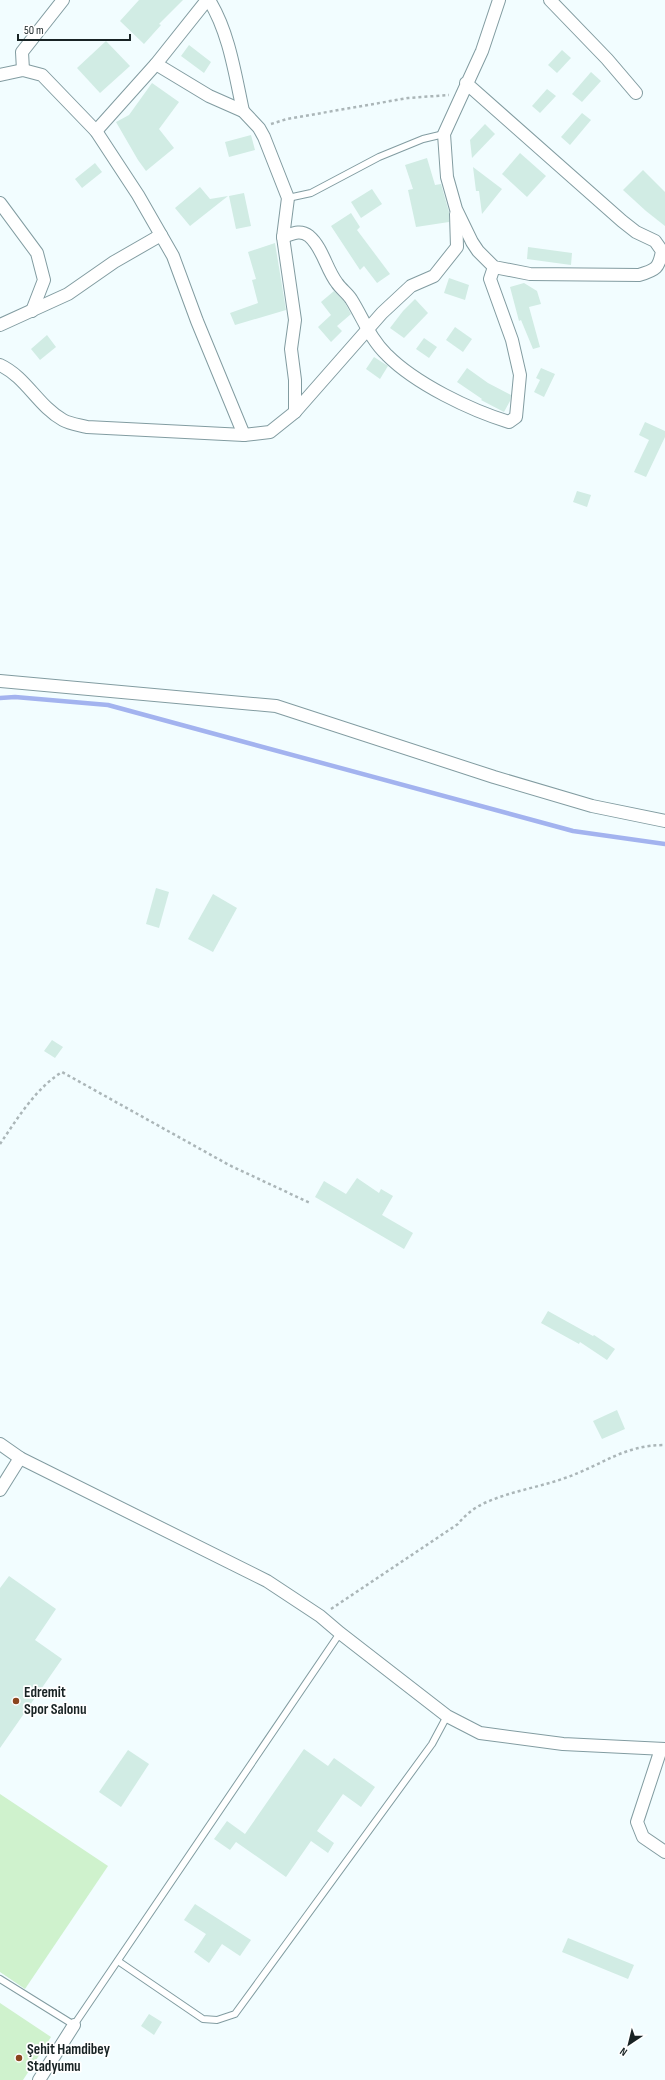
<svg xmlns="http://www.w3.org/2000/svg" width="665" height="2080" viewBox="0 0 665 2080" font-family="'Sofia Sans Condensed',sans-serif">
<style>
.garden{fill:#cff2cd}
.lines{fill:none;stroke-linecap:round;stroke-linejoin:round}
.stream{stroke:#a3b3ef;stroke-width:4.5}
.building{fill:#d1ece4}
.service-casing{stroke:#829ca1;stroke-width:8}
.minor-casing{stroke:#829ca1;stroke-width:14}
.path{stroke:#abb6b8;stroke-width:2.5;stroke-dasharray:3 3;stroke-linecap:butt}
.service{stroke:#fff;stroke-width:6}
.minor{stroke:#fff;stroke-width:12}
.poi-dot{fill:#8b451e;stroke:#fff;stroke-width:1.5}
.labels{text-anchor:middle;stroke-width:3.5;stroke-linejoin:round;paint-order:stroke}
.poi-label{font-size:15px;font-weight:bold;fill:#182324;stroke:#fff;text-anchor:start}
</style>
<rect width="100%" height="100%" fill="#f2fdff"/>
<!-- garden -->
<g class="garden">
<polygon points="0,1794 108,1866 25,1989 0,1972"/>
<polygon points="0,2003 51,2037 23,2080 0,2080"/>
</g>
<g class="lines">
<!-- stream -->
<polyline class="stream" points="0,698 15,697 108,705 573,831 665,844"/>
</g>
<!-- building -->
<g class="building">
<polygon points="139,0 183,0 159,24 161,25 144,44 120,21"/>
<polygon points="106,41 130,66 100,93 77,68"/>
<polygon points="189,45 211,62 204,73 181,56"/>
<polygon points="562,50 571,58 557,73 548,65"/>
<polygon points="591,72 601,81 582,102 572,94"/>
<polygon points="152,83 179,102 159,129 174,148 146,171 138,160 116,122 129,115"/>
<polygon points="547,89 556,96 540,113 532,106"/>
<polygon points="582,113 591,120 570,145 561,137"/>
<polygon points="485,124 495,134 472,158 470,140"/>
<polygon points="251,135 255,150 229,157 225,142"/>
<polygon points="520,153 546,176 527,197 502,174"/>
<polygon points="427,158 435,185 441,184 449,212 449,222 416,227 408,190 413,189 405,165"/>
<polygon points="95,163 102,172 82,188 75,179"/>
<polygon points="473,167 502,189 482,214 479,191 476,191"/>
<polygon points="643,170 665,192 665,226 646,211 623,190"/>
<polygon points="200,187 210,199 228,196 190,226 175,208"/>
<polygon points="372,189 382,204 361,218 351,202"/>
<polygon points="244,193 251,226 236,229 229,196"/>
<polygon points="351,213 360,227 357,230 390,274 377,283 364,266 360,270 331,226"/>
<polygon points="275,243 286,310 235,325 230,313 258,303 252,280 256,279 248,252"/>
<polygon points="528,247 572,253 571,265 527,259"/>
<polygon points="449,278 469,285 465,300 444,293"/>
<polygon points="524,283 537,291 541,304 529,307 540,347 533,349 521,320 519,321 510,287"/>
<polygon points="334,291 344,301 351,314 337,326 342,331 331,342 318,327 331,315 321,302"/>
<polygon points="415,299 428,313 404,338 390,328 403,311"/>
<polygon points="455,327 472,339 463,352 446,340"/>
<polygon points="47,335 56,347 40,360 31,349"/>
<polygon points="424,338 437,347 429,358 416,349"/>
<polygon points="374,357 388,366 380,379 366,369"/>
<polygon points="467,368 488,383 511,395 510,401 504,412 481,400 482,399 457,382"/>
<polygon points="541,368 555,374 544,397 534,392 540,380 536,378"/>
<polygon points="645,422 665,431 665,437 646,477 634,472 649,440 639,435"/>
<polygon points="577,491 591,495 587,507 573,502"/>
<polygon points="156,888 169,892 159,928 146,924"/>
<polygon points="213,894 237,908 213,952 188,939"/>
<polygon points="52,1040 63,1047 55,1058 44,1051"/>
<polygon points="357,1178 379,1193 381,1189 393,1196 382,1215 413,1233 404,1249 315,1197 324,1181 346,1194"/>
<polygon points="548,1311 593,1336 594,1335 615,1349 607,1360 580,1342 579,1344 541,1323"/>
<polygon points="617,1410 625,1429 602,1439 593,1421"/>
<polygon points="9,1576 56,1609 35,1640 62,1659 0,1748 0,1588"/>
<polygon points="304,1749 328,1766 334,1758 375,1787 361,1807 343,1794 317,1831 334,1843 328,1853 311,1841 286,1877 236,1842 230,1850 214,1839 227,1821 245,1834"/>
<polygon points="128,1750 149,1764 121,1807 99,1792"/>
<polygon points="195,1904 251,1940 240,1956 222,1944 209,1963 194,1952 206,1934 184,1920"/>
<polygon points="568,1938 634,1965 628,1979 562,1952"/>
<polygon points="149,2014 162,2022 154,2035 141,2026"/>
</g>
<g class="lines">
<!-- service casing -->
<g class="service-casing">
<g id="service">
<polyline points="288,198 311,193 379,157 423,139 444,134"/>
<polyline points="118,1961 203,2019 217,2020 235,2014 432,1744 447,1716"/>
<polyline points="0,1979 74,2025 340,1633"/>
</g>
</g>
<!-- minor casing -->
<g class="minor-casing">
<g id="minor">
<path d="M209,0c20,32 26,74 34,111"/>
<polyline points="550,0 607,59 636,93"/>
<polyline points="156,64 209,96 243,111 259,128 264,137 288,198 283,237 295,320 291,349 295,380 295,412"/>
<polyline points="23,70 22,52 63,0"/>
<polyline points="0,75 23,70 42,75 96,131 138,195 173,256 197,321 244,435"/>
<path d="M466,83l156,138 14,11 19,9 7,10c-3,17 -6,19 -23,24l-109,-1 -36,-7 -16,-16 -6,-9 -16,-33 -9,-32 -3,-43 38,-83 17,-51"/>
<polyline points="96,131 156,64 207,0"/>
<polyline points="0,203 37,253 44,280 32,311"/>
<path d="M283,237c9,-3 17,-8 26,-1 14,12 17,33 28,47 4,6 10,10 14,16 12,19 19,40 36,56 29,29 83,55 122,67l7,-5 4,-42 -8,-35 -22,-61 4,-12"/>
<polyline points="0,325 68,294 114,262 161,235"/>
<path d="M0,365c26,12 38,41 63,55 7,4 17,5 24,7l157,8 26,-3 25,-20 87,-99 29,-27 23,-10 23,-29 -1,-33"/>
<polyline points="0,681 276,706 494,777 592,806 665,821"/>
<polyline points="0,1444 20,1458 267,1581 320,1616 340,1633 447,1716 480,1733 563,1744 665,1749"/>
<polyline points="0,1490 20,1458"/>
<polyline points="661,1749 637,1822 643,1837 665,1852"/>
<polyline points="39,2080 74,2025"/>
</g>
</g>
<!-- path -->
<g class="path">
<polyline points="271,124 287,119 408,98 449,95"/>
<path d="M0,1144c17,-25 36,-56 62,-72l167,93 81,38"/>
<path d="M331,1609l127,-85c8,-10 17,-17 29,-22 25,-11 53,-15 78,-24 38,-13 58,-33 100,-33"/>
</g>
<!-- service -->
<use href="#service" class="service"/>
<!-- minor -->
<use href="#minor" class="minor"/>
</g>
<!-- markers -->
<g class="poi-dot">
<circle cx="16" cy="1701" r="4"/>
<circle cx="19" cy="2058" r="4"/>
</g>
<g class="labels">
<!-- poi labels -->
<g class="poi-label">
<text x="24" y="1697">Edremit<tspan x="24" dy="17">Spor Salonu</tspan></text>
<text x="27" y="2054">Şehit Hamdibey<tspan x="27" dy="17">Stadyumu</tspan></text>
</g>
</g>
<!-- north arrow -->
<g transform="translate(629 2044) rotate(215)" stroke="#ffffff" stroke-width="3" paint-order="stroke">
<path d="M0-3L7 15L0 10L-7 15Z" fill="#182324"/>
<text y="-6" font-size="11" font-weight="bold" text-anchor="middle" fill="#182324">N</text>
</g>
<!-- scale -->
<path d="M18 34v6h112v-6" fill="none" stroke="#182324" stroke-width="2"/>
<text x="24" y="34" font-size="12" fill="#182324" stroke="#ffffff" stroke-width="3" paint-order="stroke">50 m</text>
</svg>
